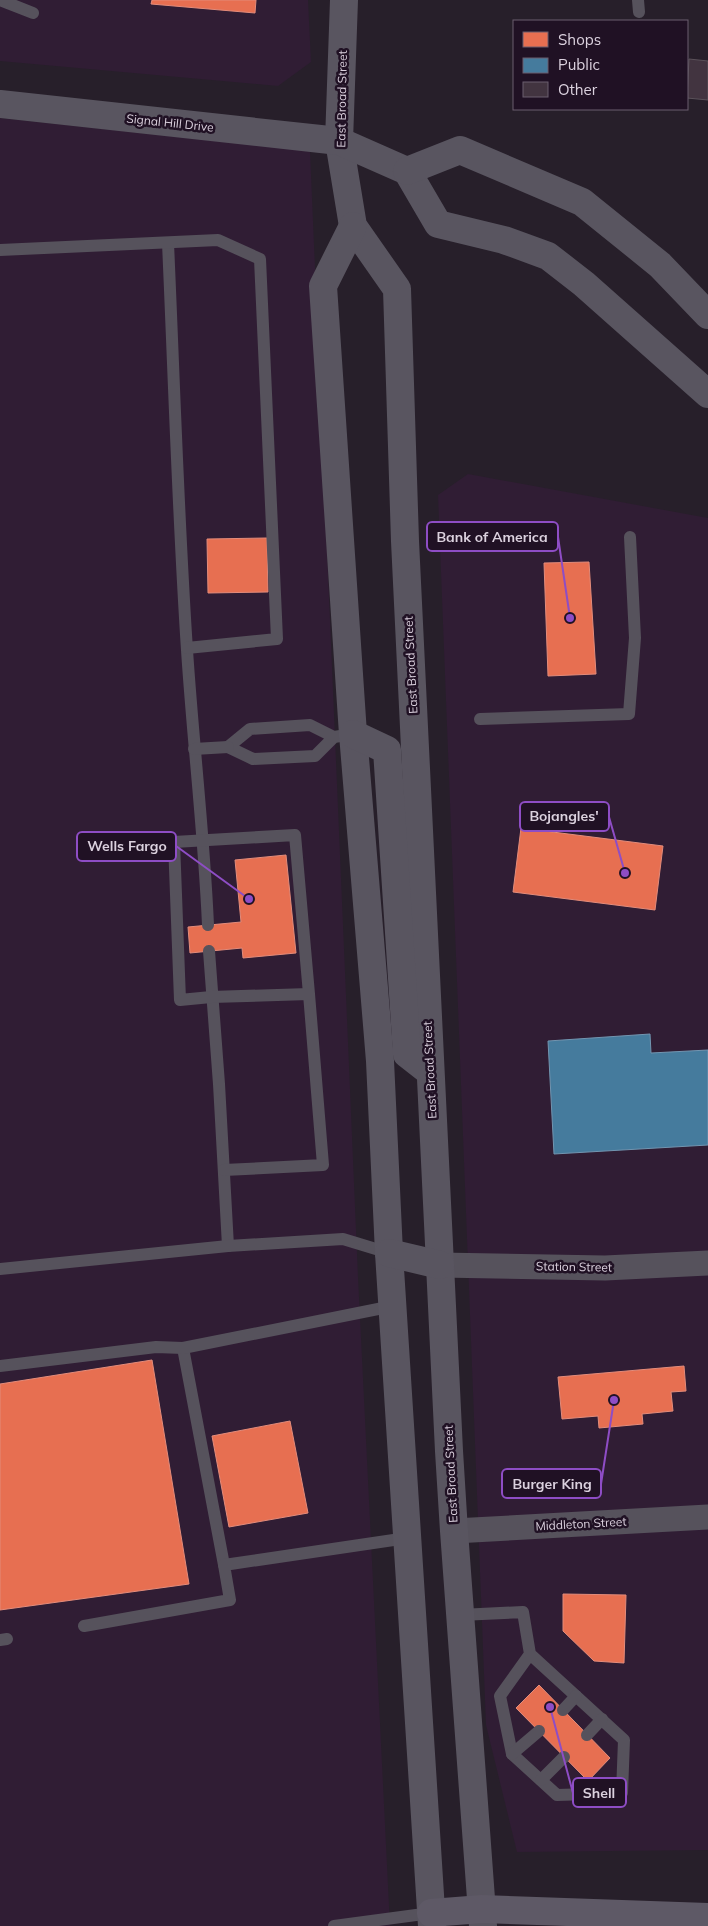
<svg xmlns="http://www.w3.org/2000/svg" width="708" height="1926" viewBox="0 0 708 1926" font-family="Mulish,sans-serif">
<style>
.built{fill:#301d34}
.shops{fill:#e76f51;stroke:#e38c7b}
.public{fill:#457b9d;stroke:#7295b0}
.building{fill:#423440;stroke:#5b525a}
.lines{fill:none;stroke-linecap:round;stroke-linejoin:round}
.lane{stroke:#56525c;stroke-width:12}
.street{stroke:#56525c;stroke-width:25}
.secondary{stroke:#595560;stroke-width:28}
.highway{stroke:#5e5966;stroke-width:28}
.labels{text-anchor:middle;stroke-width:5;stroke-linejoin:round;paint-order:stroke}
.street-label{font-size:12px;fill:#dbd1de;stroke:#201124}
.leader{fill:none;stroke:#8e4dc5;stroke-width:2}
.callout-dot{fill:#8e4dc5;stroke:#201124;stroke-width:2}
.callout{fill:#201124;stroke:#8e4dc5;stroke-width:2}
.callout-label{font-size:14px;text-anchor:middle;font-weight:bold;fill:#dbd1de}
</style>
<rect width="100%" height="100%" fill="#271f2a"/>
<!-- built -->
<g class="built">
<polygon points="0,0 308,0 311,62 278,86 0,61"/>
<polygon points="0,118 310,151 358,1277 390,1926 0,1926"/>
<polygon points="468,474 708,518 708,1850 517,1852 486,1725 438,495"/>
</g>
<!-- shops -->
<g class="shops">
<polygon points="152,0 256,0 255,13 151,4"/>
<polygon points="267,538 268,592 208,593 207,539"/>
<polygon points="589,562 596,674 548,676 544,563"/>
<polygon points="521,828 663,846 655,910 513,892"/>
<polygon points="286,855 296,953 243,958 242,948 190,953 188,927 241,922 235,860"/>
<polygon points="152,1360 189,1584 0,1610 0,1384"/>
<polygon points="684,1366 686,1391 671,1392 673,1411 642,1414 643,1424 599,1428 598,1416 562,1419 558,1377"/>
<polygon points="290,1421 308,1513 229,1527 212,1436"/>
<polygon points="563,1594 626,1595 624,1663 594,1661 563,1631"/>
<polygon points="539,1685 610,1758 588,1781 516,1708"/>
</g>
<!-- public -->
<polygon class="public" points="650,1034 651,1053 708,1050 708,1145 554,1154 548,1041"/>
<!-- building -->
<polygon class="building" points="689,59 708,61 708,100 687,98"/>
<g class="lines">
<!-- lane -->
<g class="lane">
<polyline points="0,0 33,13"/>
<polyline points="638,0 639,12"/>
<path d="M168,243c6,135 10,271 19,407 6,92 17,183 21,275"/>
<polyline points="0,250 218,240 260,259 277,639 187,648"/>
<polyline points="480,719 629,714 635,638 630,537"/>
<polyline points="334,737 310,725 250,729 228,747 253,759 315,756 334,737 353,734"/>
<polyline points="194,749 228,747"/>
<polyline points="209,951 219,1084 228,1246"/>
<polyline points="224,1170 323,1165 309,994 211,997 180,1000 174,842 295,835 309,994"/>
<polyline points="0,1269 228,1246 343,1239 389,1253"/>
<polyline points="183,1348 224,1565"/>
<polyline points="0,1366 156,1347 183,1348 393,1306"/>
<polyline points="460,1615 523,1612 530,1654 624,1740 622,1793 557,1795 512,1754 500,1696 530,1654"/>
<polyline points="84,1626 230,1600 224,1565 407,1538"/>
<polyline points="0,1640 7,1639"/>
<polyline points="563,1710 576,1696"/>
<polyline points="587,1735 602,1719"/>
<polyline points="512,1754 539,1731"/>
<polyline points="541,1780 564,1757"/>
<polyline points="334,1926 431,1913"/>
</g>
<!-- street -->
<g class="street">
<polyline points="440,1265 605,1268 708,1263"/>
<polyline points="454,1531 708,1517"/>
</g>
<!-- secondary -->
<g class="secondary">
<polyline points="344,0 339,141 353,226 397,289 405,541 449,1451 454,1531 483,1926"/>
<polyline points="0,104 339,141 407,171 438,224 504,240 548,256 584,284 708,394"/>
<polyline points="407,171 460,150 582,202 660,265 708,315"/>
<polyline points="353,226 323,286 353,734 380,1061 389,1253 432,1926"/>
<polyline points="353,734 387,750 407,1054 430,1072"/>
<polyline points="389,1253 440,1265"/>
</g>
<!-- highway -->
<polyline class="highway" points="431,1913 482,1909 708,1917"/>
</g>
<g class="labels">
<!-- street labels -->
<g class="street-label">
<text transform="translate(342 99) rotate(-89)" y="4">East Broad Street</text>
<text transform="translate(170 123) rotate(6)" y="4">Signal Hill Drive</text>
<text transform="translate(411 665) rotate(-93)" y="4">East Broad Street</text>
<text transform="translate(430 1070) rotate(-93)" y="4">East Broad Street</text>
<text transform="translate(574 1267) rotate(1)" y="4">Station Street</text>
<text transform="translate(451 1474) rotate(-93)" y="4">East Broad Street</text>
<text transform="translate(581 1524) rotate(-3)" y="4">Middleton Street</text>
</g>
</g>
<!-- callouts -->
<path class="leader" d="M570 618L558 537M625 873L609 817M249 899L176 846M614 1400L601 1484M550 1707L573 1793"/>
<g class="callout-dot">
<circle cx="570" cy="618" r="5"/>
<circle cx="625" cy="873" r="5"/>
<circle cx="249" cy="899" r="5"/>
<circle cx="614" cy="1400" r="5"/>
<circle cx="550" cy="1707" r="5"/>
</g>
<g class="callout">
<rect x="427" y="522" width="131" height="29" rx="5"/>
<rect x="520" y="802" width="89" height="29" rx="5"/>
<rect x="77" y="832" width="99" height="29" rx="5"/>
<rect x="502" y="1469" width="99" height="29" rx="5"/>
<rect x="573" y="1778" width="53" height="29" rx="5"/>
</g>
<g class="callout-label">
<text x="492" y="542">Bank of America</text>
<text x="564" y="821">Bojangles'</text>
<text x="127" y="851">Wells Fargo</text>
<text x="552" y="1489">Burger King</text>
<text x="599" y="1798">Shell</text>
</g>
<!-- legend -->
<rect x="513" y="20" width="175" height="90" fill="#201124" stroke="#6b5e6e"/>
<rect x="523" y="32" width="25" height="15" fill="#e76f51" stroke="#6b5e6e"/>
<text x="558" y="45" font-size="15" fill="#dbd1de">Shops</text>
<rect x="523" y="58" width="25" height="15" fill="#457b9d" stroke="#6b5e6e"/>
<text x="558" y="70" font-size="15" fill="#dbd1de">Public</text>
<rect x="523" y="82" width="25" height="15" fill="#423440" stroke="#6b5e6e"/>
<text x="558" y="95" font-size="15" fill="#dbd1de">Other</text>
</svg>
